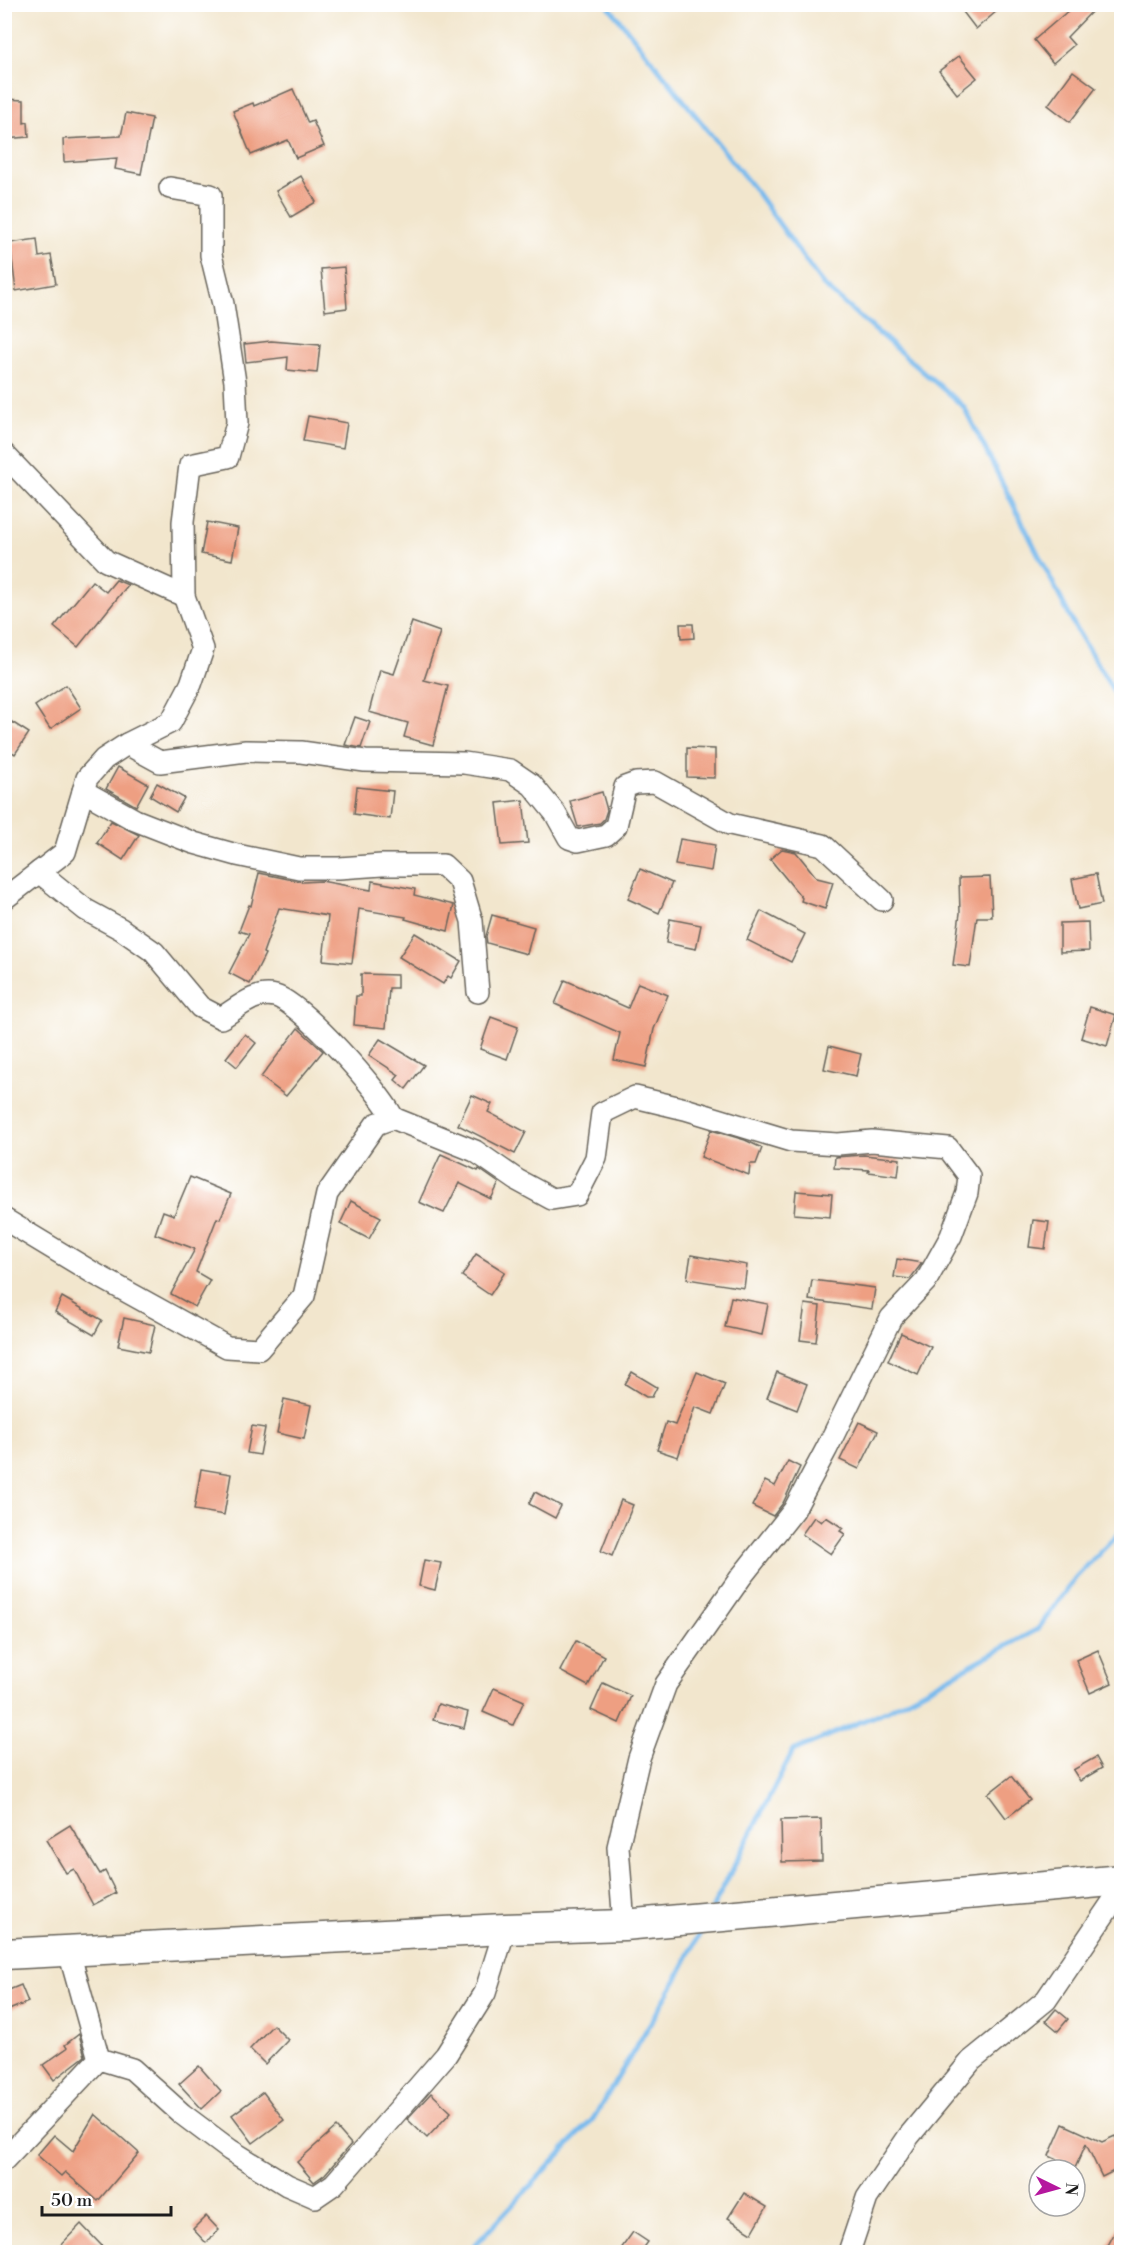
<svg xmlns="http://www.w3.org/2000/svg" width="1126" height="2257" viewBox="0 0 1126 2257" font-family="'Libre Bodoni',serif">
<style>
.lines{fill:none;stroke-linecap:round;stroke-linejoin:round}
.stream{stroke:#78baed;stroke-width:5}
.building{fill:#ee9f82}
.street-casing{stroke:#67635a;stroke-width:24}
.secondary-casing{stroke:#67635a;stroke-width:33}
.street{stroke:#fff;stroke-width:21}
.secondary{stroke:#fff;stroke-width:30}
</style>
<rect width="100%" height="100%" fill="#fff"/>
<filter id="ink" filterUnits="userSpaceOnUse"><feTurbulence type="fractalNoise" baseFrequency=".0167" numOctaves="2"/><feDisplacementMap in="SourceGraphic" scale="12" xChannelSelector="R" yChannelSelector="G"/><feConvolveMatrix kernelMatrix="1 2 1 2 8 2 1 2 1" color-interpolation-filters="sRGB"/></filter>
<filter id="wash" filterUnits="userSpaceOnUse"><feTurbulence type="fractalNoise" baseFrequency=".008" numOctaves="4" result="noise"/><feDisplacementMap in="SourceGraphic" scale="24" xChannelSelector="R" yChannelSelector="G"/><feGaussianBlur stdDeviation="1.35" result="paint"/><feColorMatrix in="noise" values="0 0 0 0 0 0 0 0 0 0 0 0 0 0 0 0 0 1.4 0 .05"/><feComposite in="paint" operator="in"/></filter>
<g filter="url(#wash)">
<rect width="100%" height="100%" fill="#f2e6cd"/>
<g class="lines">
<!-- stream -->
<g class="stream">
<polyline points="607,4 755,190 823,285 964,407 1075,627 1122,705"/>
<polyline points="713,1907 793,1751 888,1710 1038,1629 1076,1577 1122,1530"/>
<polyline points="472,2252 476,2244 593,2119 675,1982 702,1929"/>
</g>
</g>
<g id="blocks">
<!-- building -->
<g class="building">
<polygon points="957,4 1005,4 976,29"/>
<polygon points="1076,4 1099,4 1067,37 1074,45 1053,63 1034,40"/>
<polygon points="959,56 977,78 957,94 939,71"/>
<polygon points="1073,71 1096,88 1070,122 1048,105"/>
<polygon points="293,89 308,123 313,121 324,146 296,158 288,140 251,155 233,111 253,103 254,106"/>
<polygon points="4,99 24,100 24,123 28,122 29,137 4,139"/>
<polygon points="126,113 152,118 141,174 115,169 117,158 64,162 63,139 121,136"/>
<polygon points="301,176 316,202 291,217 276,191"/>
<polygon points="37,239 39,257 51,255 56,284 16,291 10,243"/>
<polygon points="344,267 347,308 325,311 321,269"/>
<polygon points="271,341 320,345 317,373 287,370 288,357 246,362 244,344"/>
<polygon points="308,416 347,423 343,448 303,441"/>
<polygon points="207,522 238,528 232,560 201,554"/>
<polygon points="116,580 128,585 78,647 54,627 92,581 106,592"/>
<polygon points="412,622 440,632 424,680 448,686 433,745 404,737 408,723 369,712 380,670 394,674"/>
<polygon points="680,624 693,624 694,638 681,639"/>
<polygon points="66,685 81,708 50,729 35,706"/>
<polygon points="4,717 29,733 15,754 4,747"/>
<polygon points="355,717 370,722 361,748 345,745"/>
<polygon points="687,748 715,749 715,778 687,777"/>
<polygon points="118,767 148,784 136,806 106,789"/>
<polygon points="157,783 184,798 176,812 150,796"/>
<polygon points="357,787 393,791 390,819 354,814"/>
<polygon points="602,792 607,810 604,819 600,823 578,827 570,801"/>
<polygon points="523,800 528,843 502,845 497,803"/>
<polygon points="111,821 139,835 123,860 97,843"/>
<polygon points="680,839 715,845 711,871 675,865"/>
<polygon points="782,849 796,852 817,878 833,882 825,909 801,901 802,898 770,859"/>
<polygon points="640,869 672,883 659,913 628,899"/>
<polygon points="259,873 303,882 321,881 371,890 372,881 415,889 414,895 454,905 448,931 405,919 406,917 359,909 352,963 323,960 328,916 279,908 263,953 265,954 250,984 229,973 249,934 239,931 249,905 251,906"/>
<polygon points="1096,874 1102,904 1078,909 1072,879"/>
<polygon points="990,877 992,917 977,917 970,967 953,965 960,913 959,878"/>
<polygon points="761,911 805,934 791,962 747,940"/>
<polygon points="492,915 534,927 527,954 487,943 486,936"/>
<polygon points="670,919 701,925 696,949 666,943"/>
<polygon points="1088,922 1089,951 1060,952 1060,923"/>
<polygon points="415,933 461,961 451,978 448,976 443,984 399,957"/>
<polygon points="361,974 397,975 397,988 389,988 386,1028 354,1025 356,996 361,996"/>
<polygon points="565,980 628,1008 638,983 668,995 654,1029 646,1067 614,1060 620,1033 555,1004"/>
<polygon points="1090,1007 1116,1015 1107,1046 1081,1038"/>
<polygon points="491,1017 518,1027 507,1059 480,1049"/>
<polygon points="298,1028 323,1051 286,1096 261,1077"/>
<polygon points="245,1034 256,1043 237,1067 226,1058"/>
<polygon points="380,1039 424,1065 406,1089 395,1080 399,1075 369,1055"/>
<polygon points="829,1046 861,1054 856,1076 824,1069"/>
<polygon points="472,1095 492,1104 488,1112 526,1132 515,1154 458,1125"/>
<polygon points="711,1130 745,1140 762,1148 756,1164 750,1164 749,1175 701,1157"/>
<polygon points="441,1154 478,1171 479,1169 499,1183 491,1199 459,1183 444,1213 419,1202"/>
<polygon points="864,1155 900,1159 898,1176 868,1172 869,1170 834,1168 835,1157"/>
<polygon points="190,1177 231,1194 220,1219 217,1218 196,1272 210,1280 195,1307 171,1294 195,1249 155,1234 163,1211 174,1215"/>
<polygon points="796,1191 832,1194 830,1217 794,1214"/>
<polygon points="351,1201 381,1217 369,1239 340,1224"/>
<polygon points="1033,1220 1049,1222 1045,1249 1029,1247"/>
<polygon points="476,1254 505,1272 490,1295 462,1276"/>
<polygon points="691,1255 747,1265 744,1288 687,1279"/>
<polygon points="897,1259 922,1263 910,1279 894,1277"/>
<polygon points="812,1280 875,1288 872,1309 809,1300"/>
<polygon points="62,1297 102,1320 94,1335 55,1312"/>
<polygon points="731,1297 768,1304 762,1335 725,1327"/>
<polygon points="805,1304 820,1306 816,1342 800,1340"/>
<polygon points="124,1318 155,1325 149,1352 118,1346"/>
<polygon points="901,1333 931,1347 918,1375 888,1361"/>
<polygon points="632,1372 657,1387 652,1397 646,1397 625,1384"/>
<polygon points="697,1372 725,1384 713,1414 695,1407 678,1457 657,1450 666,1422 675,1425"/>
<polygon points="777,1372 807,1384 797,1410 767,1398"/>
<polygon points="284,1399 311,1405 304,1439 277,1433"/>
<polygon points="859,1422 878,1431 859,1469 840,1460"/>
<polygon points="252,1426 265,1428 260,1455 247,1453"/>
<polygon points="788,1461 800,1467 783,1503 773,1516 752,1506 765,1481 775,1486"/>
<polygon points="201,1469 231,1474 224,1515 194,1510"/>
<polygon points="535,1492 561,1506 555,1518 529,1504"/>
<polygon points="621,1500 633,1505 612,1556 601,1551"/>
<polygon points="814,1517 821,1522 826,1517 843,1528 840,1531 845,1534 831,1554 802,1534"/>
<polygon points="424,1560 441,1563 435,1590 419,1586"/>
<polygon points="576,1641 604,1656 588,1686 560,1671"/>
<polygon points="1098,1650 1112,1683 1090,1693 1076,1660"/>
<polygon points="603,1683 631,1696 619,1723 591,1710"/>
<polygon points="494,1688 524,1701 513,1725 483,1712"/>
<polygon points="438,1704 468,1712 464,1728 433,1720"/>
<polygon points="1096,1757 1102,1768 1080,1781 1073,1770"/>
<polygon points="1011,1776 1030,1800 1006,1818 988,1794"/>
<polygon points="821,1819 822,1861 782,1862 781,1820"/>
<polygon points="70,1825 100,1874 105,1871 116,1893 93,1905 74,1869 66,1873 46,1840"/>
<polygon points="21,1985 28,2002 4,2012 4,1992"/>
<polygon points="1056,2009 1068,2019 1058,2031 1046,2021"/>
<polygon points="273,2025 288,2040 265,2064 250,2049"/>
<polygon points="79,2034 85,2056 54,2080 43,2065 67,2048 65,2045"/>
<polygon points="199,2066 221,2091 202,2109 179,2084"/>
<polygon points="263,2092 284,2120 253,2143 232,2115"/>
<polygon points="431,2093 451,2112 427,2138 407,2119"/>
<polygon points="95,2114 139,2153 98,2201 65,2172 61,2176 37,2155 54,2135 73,2151"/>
<polygon points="1063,2124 1102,2142 1115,2136 1122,2149 1122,2167 1102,2177 1086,2144 1075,2168 1049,2156"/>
<polygon points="336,2127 351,2144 325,2174 314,2182 297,2162"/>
<polygon points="744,2193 767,2207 752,2233 728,2218"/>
<polygon points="206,2216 219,2230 206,2243 193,2229"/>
<polygon points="1122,2219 1122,2253 1104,2253"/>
<polygon points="81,2224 102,2246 95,2253 53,2253"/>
<polygon points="633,2232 648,2242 640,2253 618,2253"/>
</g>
</g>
</g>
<g filter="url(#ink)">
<use href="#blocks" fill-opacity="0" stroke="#67635a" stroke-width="1.5"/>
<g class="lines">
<!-- street casing -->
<g class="street-casing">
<g id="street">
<polyline points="4,454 106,561 184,596"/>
<polyline points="127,744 160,762 246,751 301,752 365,761 464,763 510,770 532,785 555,813 569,838 578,841 606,835 616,826 625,787 636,783 655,782 730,824 823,845 882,900"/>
<polyline points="83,791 135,820 194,843 237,855 299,868 339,868 382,865 443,865 460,881 472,921 478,992"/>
<path d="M39,872l47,38 35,19 33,23 46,55 21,11c17,-10 34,-27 54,-22 25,6 107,97 118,122"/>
<polyline points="4,899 65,852 87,778 104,759 127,744 171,722 191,684 203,649 184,596 183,522 190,465 228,457 237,423 235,382 223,304 211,255 211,195 170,188"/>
<polyline points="4,1219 95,1274 227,1347 259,1349 304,1296 327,1194 376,1124 393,1118 475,1151 517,1180 552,1199 577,1195 596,1158 602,1113 635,1097 685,1109 791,1141 838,1144 872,1141 948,1148 969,1176 967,1193 951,1236 926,1281 891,1318 827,1448 794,1510 741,1577 666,1684 639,1758 618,1847 624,1925"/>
<polyline points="99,2059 132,2069 182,2114 230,2150 287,2185 315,2197 334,2184 446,2055 485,1993 505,1929"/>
<polyline points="4,2160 99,2059 69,1952"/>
<polyline points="849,2252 867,2198 909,2136 971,2061 1046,2000 1122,1888"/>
</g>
</g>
<!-- secondary casing -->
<g class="secondary-casing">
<polyline id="secondary" points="4,1954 505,1929 624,1925 1122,1880"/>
</g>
<!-- street -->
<use href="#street" class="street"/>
<!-- secondary -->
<use href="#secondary" class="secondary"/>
</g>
</g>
<!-- margin -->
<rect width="1126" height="2257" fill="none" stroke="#fff" stroke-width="24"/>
<!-- north arrow -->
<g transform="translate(1057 2188) rotate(95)"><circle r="28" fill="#ffffff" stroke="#a4a4a4" stroke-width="1.5"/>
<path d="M0-4.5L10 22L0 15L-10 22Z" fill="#b5179e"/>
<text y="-9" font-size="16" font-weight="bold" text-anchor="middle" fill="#1c1c1c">N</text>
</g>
<!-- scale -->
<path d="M42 2206v9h129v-9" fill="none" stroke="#1c1c1c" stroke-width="3"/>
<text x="51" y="2206" font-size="18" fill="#1c1c1c" stroke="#ffffff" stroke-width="4.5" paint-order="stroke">50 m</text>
</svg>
